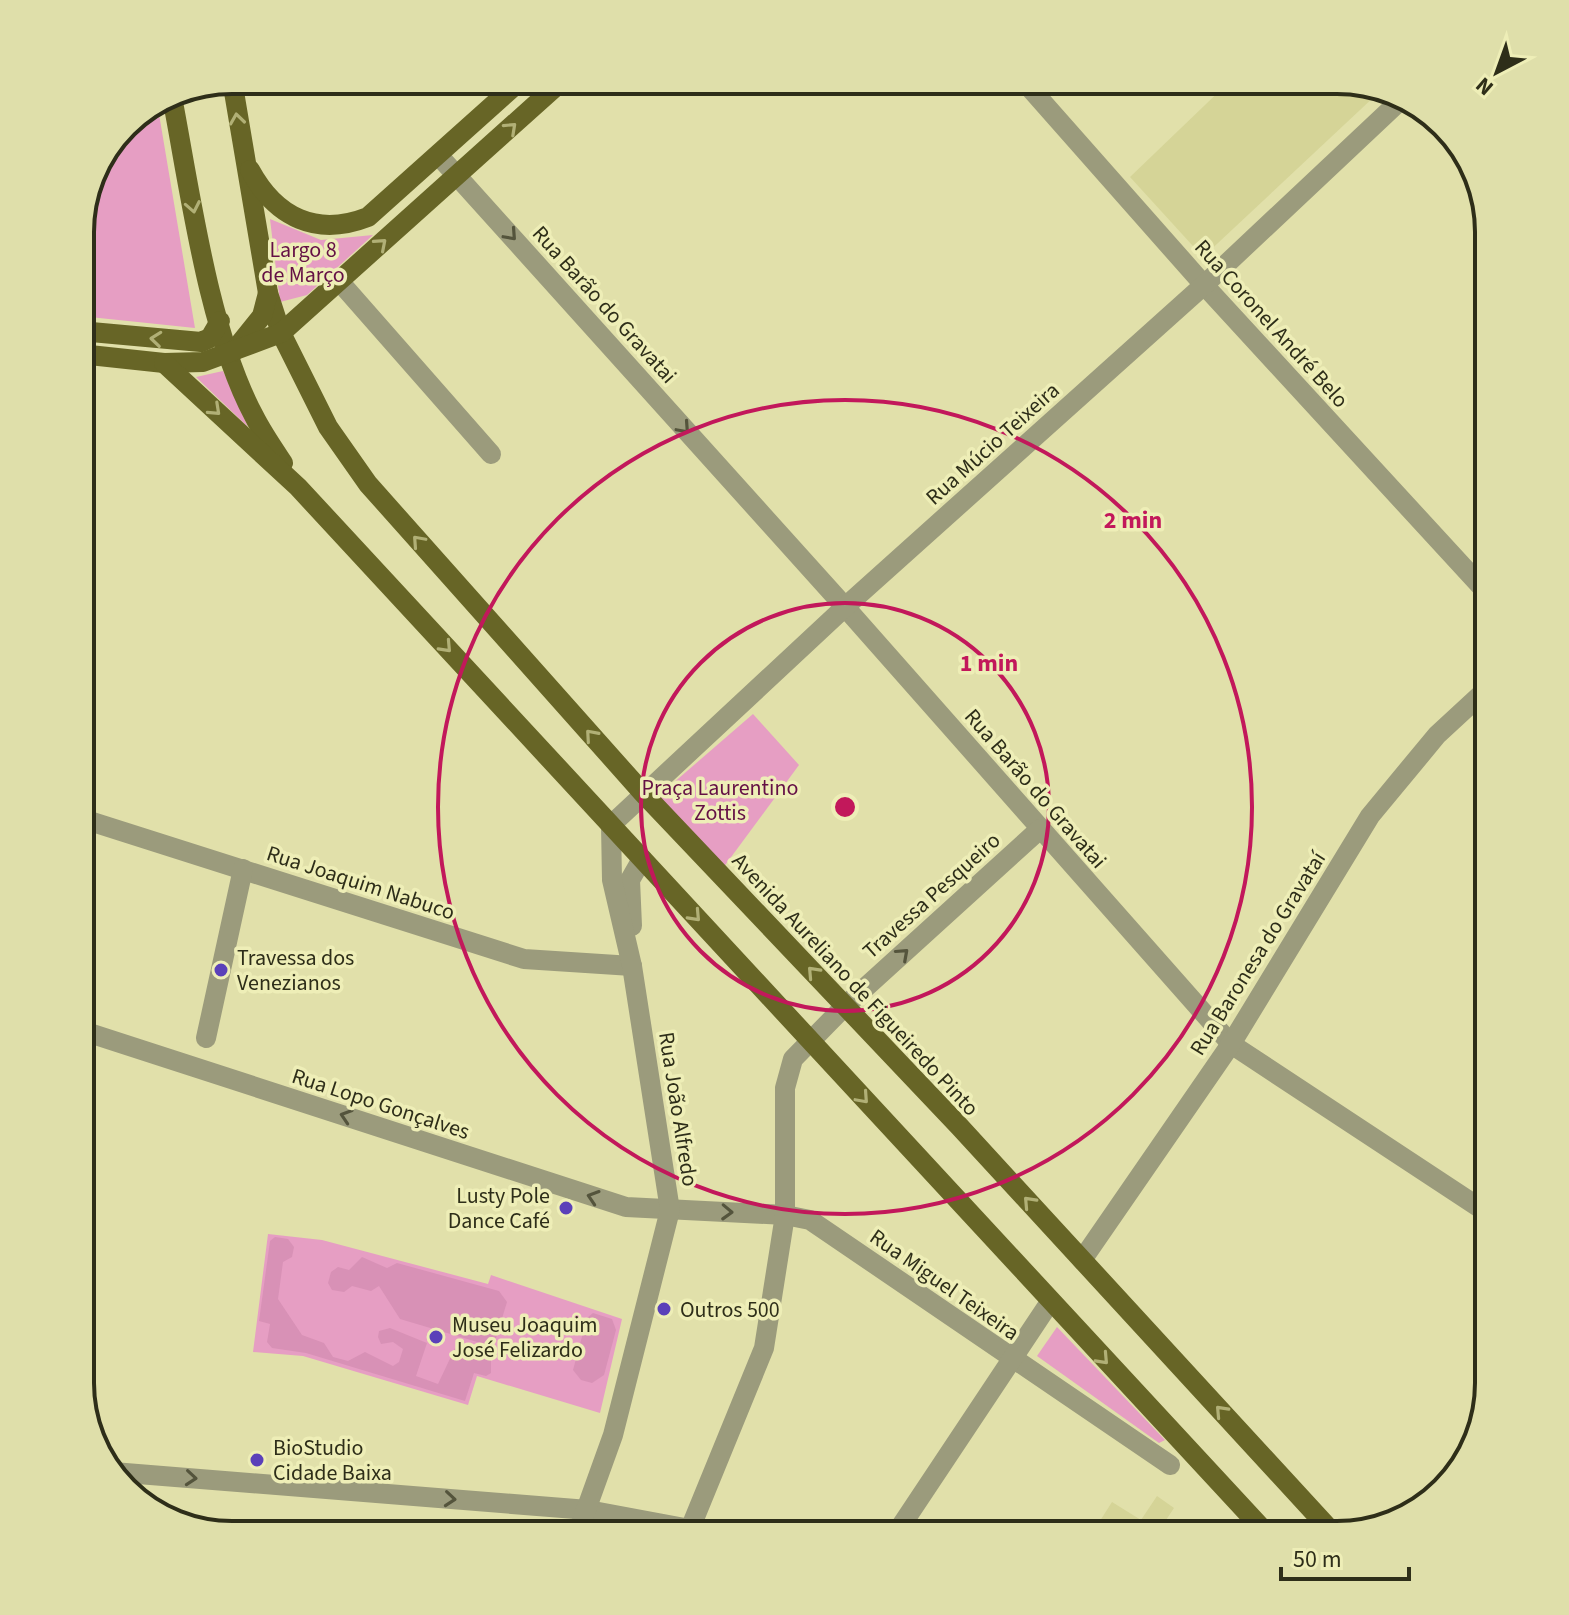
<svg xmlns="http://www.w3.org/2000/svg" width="1569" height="1615" viewBox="0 0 1569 1615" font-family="'Source Sans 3',sans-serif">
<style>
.built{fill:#d5d497}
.green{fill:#e69ec3}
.forest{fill:#d891b6}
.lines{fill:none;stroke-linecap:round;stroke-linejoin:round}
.minor{stroke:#9b9b7c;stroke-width:20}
.major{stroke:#676526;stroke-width:20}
.oneway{stroke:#b1b076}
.oneway2{stroke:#54543c}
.ring{fill:none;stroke:#c2185b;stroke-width:4}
.poi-dot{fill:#5b41b9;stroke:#eeeeb7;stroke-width:3}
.labels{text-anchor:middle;stroke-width:7;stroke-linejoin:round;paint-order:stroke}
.park-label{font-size:22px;fill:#641045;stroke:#eeeeb7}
.street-label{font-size:22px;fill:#2e2e19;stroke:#eeeeb7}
.poi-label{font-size:22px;fill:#2e2e19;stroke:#eeeeb7;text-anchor:start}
.rim{fill:none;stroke:#2e2e19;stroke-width:4}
.centre{fill:#c2185b;stroke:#eeeeb7;stroke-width:4}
.ring-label{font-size:24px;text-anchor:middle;font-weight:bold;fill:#c2185b;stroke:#eeeeb7;stroke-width:7;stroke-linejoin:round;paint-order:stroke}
</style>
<rect width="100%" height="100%" fill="#e1e0aa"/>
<!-- built -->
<g class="built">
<polygon points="1231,80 1346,80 1367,86 1376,95 1203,257 1130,177"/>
<polygon points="1157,1496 1174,1508 1156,1535 1091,1535 1112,1502 1141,1520"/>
</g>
<!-- green -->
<g class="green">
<path d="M158,108l37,220 -115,-12c0,-76 -8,-176 78,-208z"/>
<polygon points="270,219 321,240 373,235 307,295 280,302"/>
<polygon points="223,371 248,427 196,377"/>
<polygon points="753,714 799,765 723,868 657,797"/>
<polygon points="268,1234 322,1240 488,1284 491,1275 622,1319 600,1413 477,1376 468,1405 303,1356 253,1352"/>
<polygon points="1057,1327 1165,1440 1159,1443 1037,1356"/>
</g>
<!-- forest -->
<g class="forest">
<polygon points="275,1237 288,1239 294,1247 292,1257 283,1262 278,1299 302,1335 324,1343 333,1357 348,1361 365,1352 393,1366 399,1362 403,1349 393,1342 381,1344 378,1337 379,1331 390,1328 427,1343 416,1376 438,1384 455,1348 463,1357 491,1359 491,1373 486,1376 474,1373 465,1401 306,1353 272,1348 267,1342 270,1324 259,1321 270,1241"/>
<polygon points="362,1257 387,1268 397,1263 499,1291 507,1302 496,1338 484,1344 400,1319 379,1286 371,1291 352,1286 344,1292 332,1290 328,1283 331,1272 338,1267 349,1270"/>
<polygon points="593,1313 612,1319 616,1330 604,1375 592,1383 581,1380 573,1370 587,1318"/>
</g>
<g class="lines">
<!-- minor -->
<g class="minor">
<polyline points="1023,80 1204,285 1489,595"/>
<polyline points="1425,112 1456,145"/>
<polyline points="439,156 845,607 1231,1044 1489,1214"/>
<polyline points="339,281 491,454"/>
<polyline points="80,818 524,959 632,966"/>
<polyline points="632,926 630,880 642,859"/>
<polyline points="80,1030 626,1207 785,1215 810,1220 1170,1465"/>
<polyline points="206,1038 243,869"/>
<polyline points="1082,1260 1231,1044 1370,816 1437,735 1489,687"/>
<polyline points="113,1472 588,1510 690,1529 700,1535"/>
<polyline points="690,1529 764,1348 785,1215 785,1088 793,1059 845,1006 1040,829"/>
<polyline points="577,1535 613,1435 670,1210 632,966 612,880 611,825 845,607 1204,285 1405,96"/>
<polyline points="895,1535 1050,1302"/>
</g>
<!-- major -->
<g class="major">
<polyline points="232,80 268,293 281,333 328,427 368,484 643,793 959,1126 1335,1535"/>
<path d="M173,102c18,95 36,230 81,314 8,16 19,32 29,47"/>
<path d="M250,170c26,48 67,67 118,47l153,-137"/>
<polyline points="80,331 201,342 210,338 220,321"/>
<polyline points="233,352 262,316 268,293"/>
<polyline points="80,354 164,363 203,362 281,333 563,80"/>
<polyline points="164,363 298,487 1268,1535"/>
</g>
</g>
<!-- one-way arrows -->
<defs><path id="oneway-chevron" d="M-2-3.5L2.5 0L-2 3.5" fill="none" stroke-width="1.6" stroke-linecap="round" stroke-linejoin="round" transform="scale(2)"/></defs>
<g class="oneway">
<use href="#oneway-chevron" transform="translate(237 119) rotate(-98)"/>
<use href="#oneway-chevron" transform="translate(511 128) rotate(-43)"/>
<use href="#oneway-chevron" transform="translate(193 207) rotate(79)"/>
<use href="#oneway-chevron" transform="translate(381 244) rotate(-41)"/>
<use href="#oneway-chevron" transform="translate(156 339) rotate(-174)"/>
<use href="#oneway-chevron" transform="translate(215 410) rotate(43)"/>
<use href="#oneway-chevron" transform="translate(418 541) rotate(-132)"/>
<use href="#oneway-chevron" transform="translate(446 647) rotate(47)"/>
<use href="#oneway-chevron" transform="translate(591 735) rotate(-131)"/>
<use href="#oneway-chevron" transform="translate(695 916) rotate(47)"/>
<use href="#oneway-chevron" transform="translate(813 972) rotate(-133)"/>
<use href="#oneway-chevron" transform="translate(863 1098) rotate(48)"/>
<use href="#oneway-chevron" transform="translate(1029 1202) rotate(-133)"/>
<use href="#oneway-chevron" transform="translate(1103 1359) rotate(47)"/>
<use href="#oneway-chevron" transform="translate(1221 1411) rotate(-133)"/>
</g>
<g class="oneway2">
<use href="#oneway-chevron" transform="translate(511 235) rotate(48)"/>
<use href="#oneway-chevron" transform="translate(684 428) rotate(48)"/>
<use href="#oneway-chevron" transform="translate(903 954) rotate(-42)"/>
<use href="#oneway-chevron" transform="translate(346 1116) rotate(-162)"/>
<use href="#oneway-chevron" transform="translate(593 1197) rotate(-162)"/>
<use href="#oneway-chevron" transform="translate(727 1212) rotate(2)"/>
<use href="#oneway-chevron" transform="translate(191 1478) rotate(5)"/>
<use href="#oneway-chevron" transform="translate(450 1499) rotate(5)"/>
</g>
<!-- distance rings -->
<g class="ring">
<circle cx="845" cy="807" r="204"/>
<circle cx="845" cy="807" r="407"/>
</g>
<!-- markers -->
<g class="poi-dot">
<circle cx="221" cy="970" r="8"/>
<circle cx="566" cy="1208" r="8"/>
<circle cx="664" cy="1309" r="8"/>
<circle cx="436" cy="1337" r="8"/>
<circle cx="257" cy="1460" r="8"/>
</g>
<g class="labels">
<!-- park labels -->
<g class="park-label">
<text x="303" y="257">Largo 8<tspan x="303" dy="25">de Março</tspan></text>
<text x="720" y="795">Praça Laurentino<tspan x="720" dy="25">Zottis</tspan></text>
</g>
<!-- street labels -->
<g class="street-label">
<text transform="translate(605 304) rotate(48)" y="8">Rua Barão do Gravatai</text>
<text transform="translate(1272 323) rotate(48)" y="8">Rua Coronel André Belo</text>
<text transform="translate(992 443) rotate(-42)" y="8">Rua Múcio Teixeira</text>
<text transform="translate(1036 788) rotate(49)" y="8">Rua Barão do Gravatai</text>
<text transform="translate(361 882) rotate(18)" y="8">Rua Joaquim Nabuco</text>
<text transform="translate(931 895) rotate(-42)" y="8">Travessa Pesqueiro</text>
<text transform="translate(1257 953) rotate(-58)" y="8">Rua Baronesa do Gravataí</text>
<text transform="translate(856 984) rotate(47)" y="8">Avenida Aureliano de Figueiredo Pinto</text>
<text transform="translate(381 1103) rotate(18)" y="8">Rua Lopo Gonçalves</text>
<text transform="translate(679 1109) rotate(81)" y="8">Rua João Alfredo</text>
<text transform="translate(945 1284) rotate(35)" y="8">Rua Miguel Teixeira</text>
</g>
<!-- poi labels -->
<g class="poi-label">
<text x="237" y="965">Travessa dos<tspan x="237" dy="25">Venezianos</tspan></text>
<text x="550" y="1203" text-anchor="end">Lusty Pole<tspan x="550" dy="25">Dance Café</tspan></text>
<text x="680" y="1317">Outros 500</text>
<text x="452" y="1332">Museu Joaquim<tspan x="452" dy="25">José Felizardo</tspan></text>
<text x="273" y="1455">BioStudio<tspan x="273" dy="25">Cidade Baixa</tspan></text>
</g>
</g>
<!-- crop -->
<path d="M0 0H1569V1615H0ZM232 94H1337A138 138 0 0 1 1475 232V1383A138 138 0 0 1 1337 1521H232A138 138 0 0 1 94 1383V232A138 138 0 0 1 232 94Z" fill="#dfdfaa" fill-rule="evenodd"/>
<path class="rim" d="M232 94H1337A138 138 0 0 1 1475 232V1383A138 138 0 0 1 1337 1521H232A138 138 0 0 1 94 1383V232A138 138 0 0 1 232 94Z"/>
<circle cx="845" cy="807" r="12" class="centre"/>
<g class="ring-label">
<text x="1133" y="528">2 min</text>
<text x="989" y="671">1 min</text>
</g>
<!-- north arrow -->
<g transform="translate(1497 72) rotate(221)" stroke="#eeeeb7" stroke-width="6" paint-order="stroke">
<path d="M0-6L14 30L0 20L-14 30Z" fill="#2e2e19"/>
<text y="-12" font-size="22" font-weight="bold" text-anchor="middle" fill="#2e2e19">N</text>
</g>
<!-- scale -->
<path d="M1281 1567v12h128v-12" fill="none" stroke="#2e2e19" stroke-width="4"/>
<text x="1293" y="1567" font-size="24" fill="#2e2e19" stroke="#eeeeb7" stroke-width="6" paint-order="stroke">50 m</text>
</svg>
